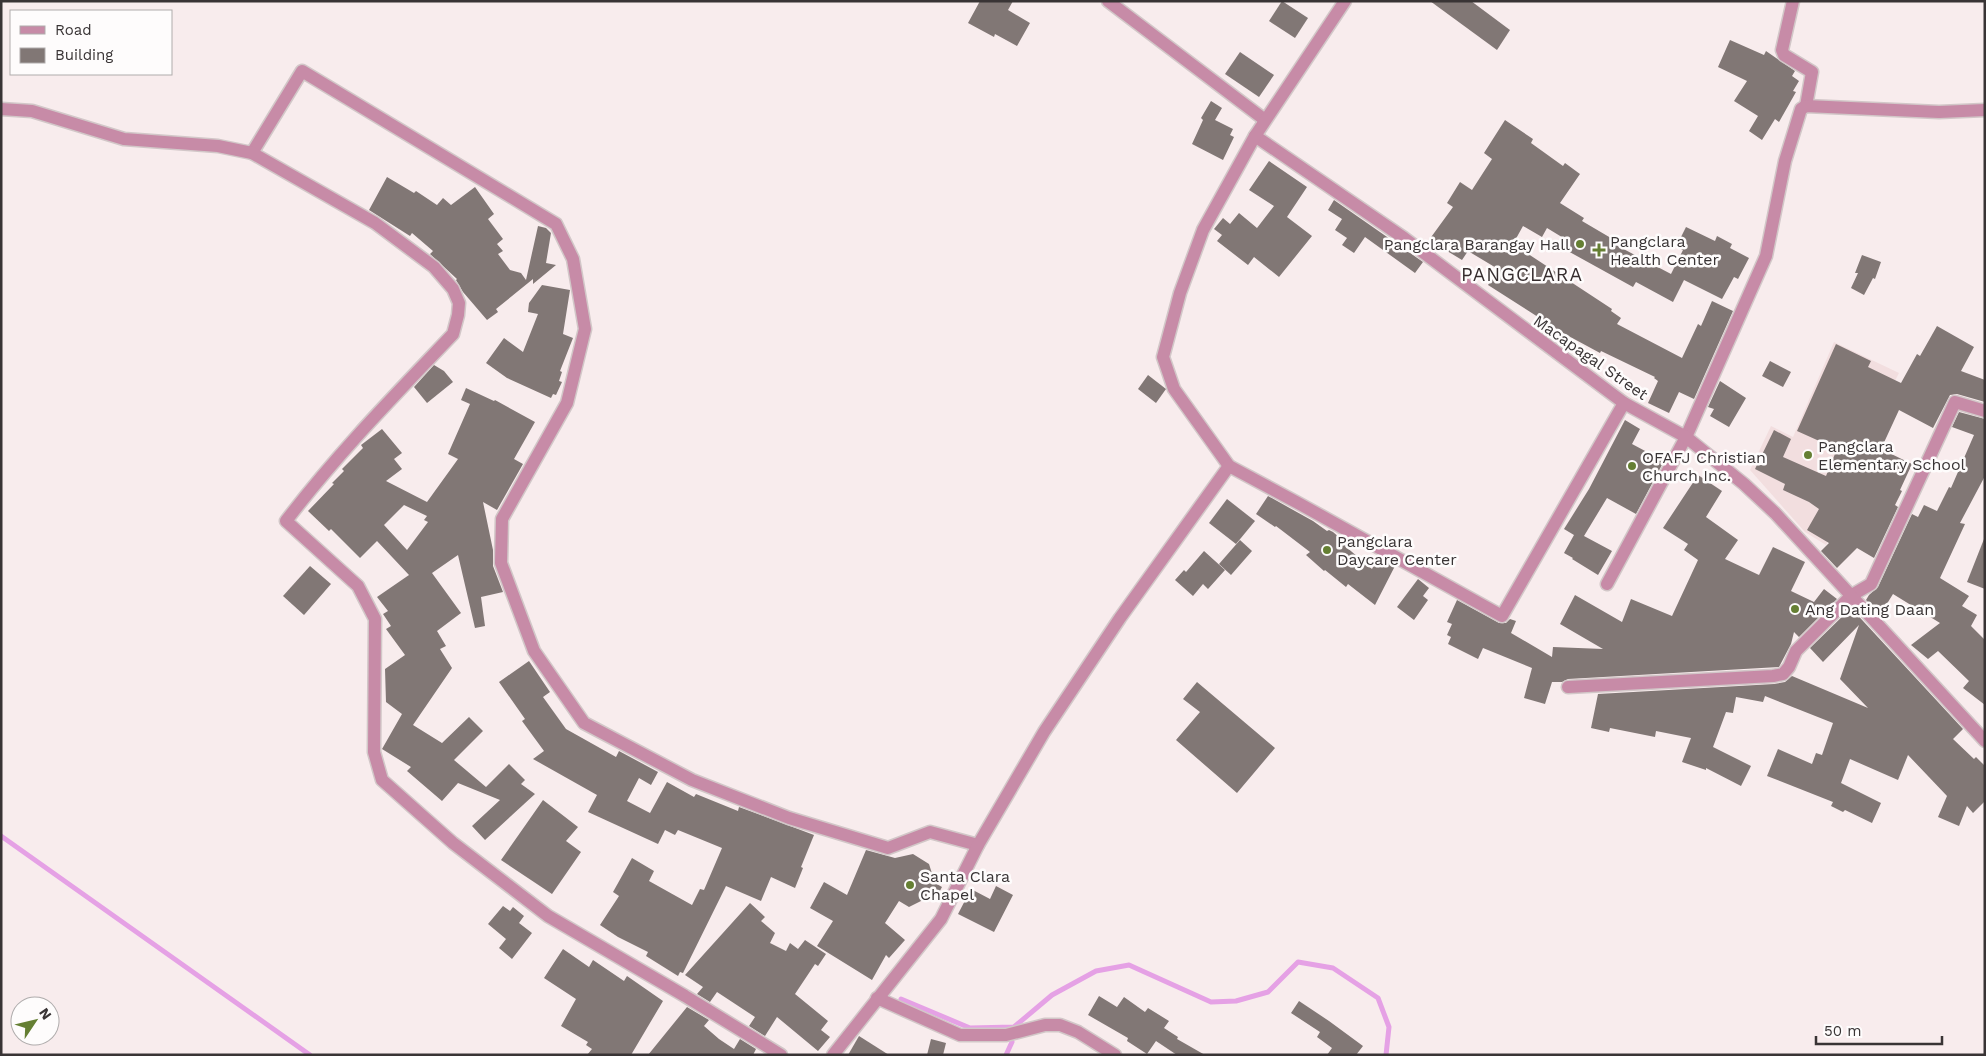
<svg xmlns="http://www.w3.org/2000/svg" width="1986" height="1056" viewBox="0 0 1986 1056" font-family="'Work Sans',sans-serif">
<style>
.built{fill:#f2dedf}
.lines{fill:none;stroke-linecap:round;stroke-linejoin:round}
.stream{stroke:#e5a1e5;stroke-width:5}
.building{fill:#817775;fill-rule:evenodd}
.minor-casing{stroke:#d2c7c8;stroke-width:15}
.tertiary-casing{stroke:#d2c7c8;stroke-width:15}
.minor{stroke:#c78ba7;stroke-width:12}
.tertiary{stroke:#c78ba7;stroke-width:12}
.poi-dot{fill:#657f33;stroke:#fefcfc;stroke-width:2}
.labels{text-anchor:middle;stroke-width:5;stroke-linejoin:round;paint-order:stroke}
.poi-label{font-size:16px;fill:#393435;stroke:#fefcfc;text-anchor:start}
.street-label{font-size:16px;fill:#393435;stroke:#fefcfc}
.quarter-label{font-size:19px;letter-spacing:1px;fill:#352c2d;stroke:#fefcfc}
</style>
<rect width="100%" height="100%" fill="#f8eced"/>
<!-- built -->
<polygon class="built" points="1834,342 1899,373 1866,439 1855,489 1826,545 1805,532 1750,470 1771,426 1793,437"/>
<g class="lines">
<!-- stream -->
<g class="stream">
<polyline points="1,836 310,1055"/>
<polyline points="901,999 970,1028 1014,1027 1052,995 1096,971 1129,965 1211,1002 1236,1001 1268,992 1298,962 1333,968 1378,998 1389,1027 1386,1055"/>
<polyline points="1006,1055 1012,1042"/>
</g>
</g>
<!-- building -->
<g class="building">
<polygon points="980,1 1013,1 1008,10 1030,23 1017,46 995,34 994,37 968,23"/>
<polygon points="1282,1 1308,18 1295,38 1269,21"/>
<polygon points="1430,1 1471,1 1510,30 1497,50"/>
<polygon points="1730,40 1764,55 1766,51 1795,71 1792,76 1799,81 1793,91 1796,92 1779,122 1775,119 1762,140 1749,131 1758,116 1734,101 1747,81 1718,67"/>
<polygon points="1240,52 1274,75 1259,97 1225,74"/>
<polygon points="1211,101 1222,108 1215,120 1233,129 1230,135 1234,137 1223,160 1192,144 1203,120 1201,118"/>
<polygon points="1505,120 1533,139 1531,143 1563,166 1565,163 1580,174 1560,203 1584,218 1582,221 1616,241 1614,244 1671,274 1683,250 1676,247 1686,227 1715,241 1717,236 1732,244 1730,248 1749,258 1738,279 1734,277 1722,299 1684,280 1673,302 1636,282 1633,287 1566,250 1570,242 1547,228 1542,237 1523,226 1513,244 1612,309 1611,311 1621,318 1617,324 1682,358 1698,324 1701,326 1712,301 1733,311 1694,399 1679,392 1669,413 1648,403 1658,381 1654,378 1655,377 1601,351 1600,353 1563,333 1488,285 1498,269 1468,251 1462,260 1429,240 1453,207 1447,203 1460,182 1472,190 1492,159 1484,153"/>
<polygon points="1269,161 1307,187 1287,217 1312,236 1279,277 1254,257 1248,265 1217,241 1222,235 1214,229 1223,218 1230,224 1239,213 1257,228 1274,206 1249,190"/>
<polygon points="387,177 414,193 416,191 437,205 443,198 451,205 475,187 494,214 488,219 503,239 497,244 503,251 498,254 510,270 521,273 526,280 538,226 546,228 551,233 546,263 556,265 533,284 533,279 496,309 498,312 487,320 463,292 456,280 457,279 430,254 433,251 412,233 410,236 369,210"/>
<polygon points="1334,200 1423,262 1415,273 1365,237 1354,253 1342,245 1347,238 1335,230 1342,219 1328,210"/>
<polygon points="1862,255 1881,262 1875,279 1873,278 1864,295 1851,288 1858,273 1855,273"/>
<polygon points="542,285 570,290 563,334 573,338 560,371 562,372 559,381 562,382 556,395 553,394 551,398 507,378 486,363 504,338 523,352 538,314 528,312 529,303"/>
<polygon points="1937,326 1974,347 1961,371 1985,380 1985,402 1957,394 1950,395 1933,428 1899,410 1881,449 1912,464 1900,490 1902,491 1895,505 1898,507 1874,558 1857,548 1837,568 1821,551 1829,543 1807,530 1819,509 1809,502 1783,490 1785,484 1755,469 1774,430 1791,439 1783,457 1826,476 1837,449 1797,431 1836,344 1871,361 1868,367 1901,383 1917,354 1920,356"/>
<polygon points="1770,361 1791,372 1783,387 1762,376"/>
<polygon points="434,365 444,371 453,382 427,403 414,387"/>
<polygon points="1148,375 1166,389 1156,403 1138,389"/>
<polygon points="1720,381 1746,398 1729,427 1710,416 1714,409 1708,407"/>
<path d="M466,388l28,13 1,-1 40,22 -21,37 9,5 -26,46 -14,-8 10,48v16l10,26 -22,5 4,29 -10,2 -17,-73 -26,18 29,40 -24,18 9,15 -6,3 12,19 -39,57 29,18 27,-26 14,14 -29,29 32,27 23,-23 16,16 -4,4 14,10 -50,46 -13,-14 28,-26 -42,-17 -16,18 -35,-30 4,-4 -29,-18 20,-35 -16,-12 -1,-33 20,-14 -19,-26 5,-3 -8,-12 5,-3 -11,-14 32,-22 -32,-34 -17,17 -29,-29 -2,2 -21,-20 26,-27 -2,-1 12,-12 -2,-2 21,-21 -2,-3 21,-16 20,24 -8,6 8,10 -16,12 41,21 31,-43 -10,-5 22,-50 -9,-4zM404,505l23,11 -3,4 4,2 -21,28 -23,-25z"/>
<polygon points="1959,412 1985,419 1985,476 1960,523 1965,524 1940,578 1969,596 1962,606 1977,615 1971,626 1985,640 1985,705 1963,688 1969,681 1938,651 1928,659 1911,645 1940,623 1893,594 1880,615 1866,600 1869,595 1878,587 1912,514 1918,517 1924,505 1937,511 1949,487 1951,488 1974,435 1952,427"/>
<polygon points="1625,420 1640,429 1632,444 1664,461 1636,514 1607,498 1584,536 1612,551 1598,575 1572,559 1573,558 1564,553 1574,535 1564,529 1589,489"/>
<polygon points="1698,475 1722,491 1706,517 1738,540 1725,559 1759,575 1773,547 1805,562 1791,591 1814,602 1824,589 1837,599 1799,637 1794,632 1791,644 1779,667 1568,679 1562,682 1552,682 1545,704 1524,698 1532,668 1483,648 1478,659 1448,644 1451,637 1447,635 1452,624 1447,622 1457,600 1499,623 1506,623 1510,619 1516,621 1511,633 1552,657 1553,647 1603,649 1560,624 1575,595 1622,622 1631,599 1672,616 1698,560 1684,550 1688,544 1663,528"/>
<polygon points="1268,496 1313,521 1327,531 1329,530 1333,532 1347,544 1345,546 1372,569 1378,557 1395,566 1375,605 1348,584 1346,587 1325,570 1324,571 1306,555 1310,552 1276,526 1275,527 1256,514"/>
<polygon points="1227,499 1255,521 1236,544 1209,523"/>
<polygon points="1984,539 1985,540 1985,589 1967,582"/>
<polygon points="1240,540 1252,551 1231,575 1219,564"/>
<polygon points="1204,551 1225,570 1208,589 1203,584 1193,596 1175,580 1184,570 1186,572"/>
<polygon points="310,566 331,584 304,615 283,596"/>
<polygon points="1418,579 1429,588 1423,596 1428,600 1414,620 1397,607"/>
<polygon points="1851,608 1963,729 1953,739 1974,759 1976,757 1985,766 1985,801 1973,813 1967,806 1959,826 1938,817 1947,796 1908,755 1898,780 1850,759 1841,783 1881,803 1872,823 1845,810 1843,812 1831,806 1833,802 1767,776 1778,749 1812,764 1816,753 1822,755 1833,723 1765,696 1763,702 1736,697 1733,713 1726,712 1713,747 1751,766 1741,786 1706,768 1706,770 1682,762 1691,738 1656,731 1655,737 1610,728 1609,732 1591,728 1598,694 1774,684 1785,682 1792,676 1868,708 1840,679 1859,625 1823,662 1810,648"/>
<polygon points="529,661 550,692 543,697 566,729 616,757 619,751 658,772 651,785 639,778 627,801 650,813 667,782 694,797 696,794 738,811 739,807 814,835 801,867 803,868 795,888 771,877 761,901 726,886 683,973 680,972 678,976 646,956 648,952 618,937 600,925 619,896 613,892 632,858 654,871 649,881 692,905 700,889 704,890 722,848 678,830 675,835 665,830 658,844 588,812 597,795 533,759 544,751 522,721 525,719 499,682"/>
<polygon points="1197,682 1275,748 1237,793 1176,740 1200,712 1183,699"/>
<polygon points="543,800 578,827 566,841 581,852 552,894 501,860"/>
<polygon points="866,850 895,858 913,854 929,864 935,883 942,887 934,902 927,898 909,907 899,901 885,923 905,940 889,958 886,955 872,980 817,946 833,921 810,908 824,882 847,895"/>
<polygon points="996,886 1013,895 994,932 958,914 971,889 990,899"/>
<polygon points="750,903 765,917 761,921 775,933 770,943 786,951 790,943 798,949 805,940 826,954 818,966 815,964 795,994 828,1021 821,1030 830,1037 818,1051 777,1017 765,1036 749,1026 755,1017 717,992 710,1002 697,994 703,987 685,975"/>
<polygon points="503,906 510,911 513,907 524,916 519,923 532,933 512,959 499,948 506,939 488,924"/>
<polygon points="563,949 589,967 593,960 624,981 627,976 663,1001 631,1055 587,1055 592,1049 586,1045 588,1042 561,1026 576,999 544,978"/>
<polygon points="1099,996 1117,1007 1124,997 1145,1012 1148,1008 1169,1021 1164,1028 1178,1037 1177,1039 1205,1055 1177,1055 1156,1041 1147,1054 1127,1041 1128,1038 1088,1015"/>
<polygon points="1299,1001 1329,1021 1363,1046 1356,1055 1327,1055 1332,1048 1317,1037 1320,1032 1291,1013"/>
<polygon points="687,1007 709,1020 704,1026 719,1039 734,1049 740,1039 756,1049 753,1055 648,1055"/>
<polygon points="859,1036 889,1055 848,1055"/>
<polygon points="931,1039 946,1043 943,1055 927,1055"/>
</g>
<g class="lines">
<!-- minor casing -->
<g class="minor-casing">
<g id="minor">
<polyline points="1108,1 1265,120"/>
<polyline points="1793,1 1782,50 1784,55 1812,72 1806,106"/>
<polyline points="1255,136 1404,238 1624,403"/>
<polyline points="252,153 302,71 556,224 573,259 585,329 567,403 502,519 501,563 534,651 584,723 692,780 789,818 888,848 930,832 978,845"/>
<polyline points="1229,466 1174,389 1163,357 1180,293 1203,230 1255,136 1345,1"/>
<polyline points="1607,584 1686,437 1766,256 1785,161 1801,109 1806,106 1939,112 1985,110"/>
<polyline points="1568,687 1773,676 1783,674 1789,667 1796,651 1852,595 1871,584 1955,402 1985,411"/>
<polyline points="877,998 960,1035 1006,1035 1045,1025 1060,1025 1078,1032 1115,1055"/>
</g>
</g>
<!-- tertiary casing -->
<g class="tertiary-casing">
<g id="tertiary">
<path d="M1,109l31,2 92,28 94,7 34,7 123,70 59,44 19,22 6,14 -1,12 -5,19c-58,61 -116,120 -167,187l72,65 17,33 -1,133 8,28 71,63 95,73 137,80 96,59"/>
<polyline points="833,1055 941,919 978,845 1044,732 1120,618 1229,466 1298,503 1502,616 1624,403 1686,437 1744,484 1775,513 1985,741"/>
</g>
</g>
<!-- minor -->
<use href="#minor" class="minor"/>
<!-- tertiary -->
<use href="#tertiary" class="tertiary"/>
</g>
<!-- markers -->
<g class="poi-dot">
<circle cx="1580" cy="244" r="5"/>
<path d="M1596.5 242.5h5v5h5v5h-5v5h-5v-5h-5v-5h5z"/>
<circle cx="1808" cy="455" r="5"/>
<circle cx="1632" cy="466" r="5"/>
<circle cx="1327" cy="550" r="5"/>
<circle cx="1795" cy="609" r="5"/>
<circle cx="910" cy="885" r="5"/>
</g>
<g class="labels">
<!-- poi labels -->
<g class="poi-label">
<text x="1610" y="247">Pangclara<tspan x="1610" dy="18">Health Center</tspan></text>
<text x="1570" y="250" text-anchor="end">Pangclara Barangay Hall</text>
<text x="1818" y="452">Pangclara<tspan x="1818" dy="18">Elementary School</tspan></text>
<text x="1642" y="463">OFAFJ Christian<tspan x="1642" dy="18">Church Inc.</tspan></text>
<text x="1337" y="547">Pangclara<tspan x="1337" dy="18">Daycare Center</tspan></text>
<text x="1805" y="615">Ang Dating Daan</text>
<text x="920" y="882">Santa Clara<tspan x="920" dy="18">Chapel</tspan></text>
</g>
<!-- street labels -->
<g class="street-label">
<text transform="translate(1591 357) rotate(35)" y="6">Macapagal Street</text>
</g>
<!-- quarter labels -->
<g class="quarter-label">
<text x="1522" y="281">PANGCLARA</text>
</g>
</g>
<!-- border -->
<rect width="1986" height="1056" fill="none" stroke="#393435" stroke-width="5"/>
<!-- legend -->
<rect x="10" y="10" width="162" height="65" fill="#fefcfc" stroke="#afacac"/>
<rect x="20" y="26" width="25" height="8" fill="#c78ba7" stroke="#afacac"/>
<text x="55" y="35" font-size="15" fill="#393435">Road</text>
<rect x="20" y="48" width="25" height="15" fill="#817775" stroke="#afacac"/>
<text x="55" y="60" font-size="15" fill="#393435">Building</text>
<!-- north arrow -->
<g transform="translate(35 1021) rotate(55)"><circle r="24" fill="#fefcfc" stroke="#afacac"/>
<path d="M0-4L9 19L0 12L-9 19Z" fill="#657f33"/>
<text y="-8" font-size="14" font-weight="bold" text-anchor="middle" fill="#393435">N</text>
</g>
<!-- scale -->
<path d="M1816 1036v8h126v-8" fill="none" stroke="#393435" stroke-width="2.5"/>
<text x="1824" y="1036" font-size="15" fill="#393435" stroke="#fefcfc" stroke-width="4" paint-order="stroke">50 m</text>
</svg>
